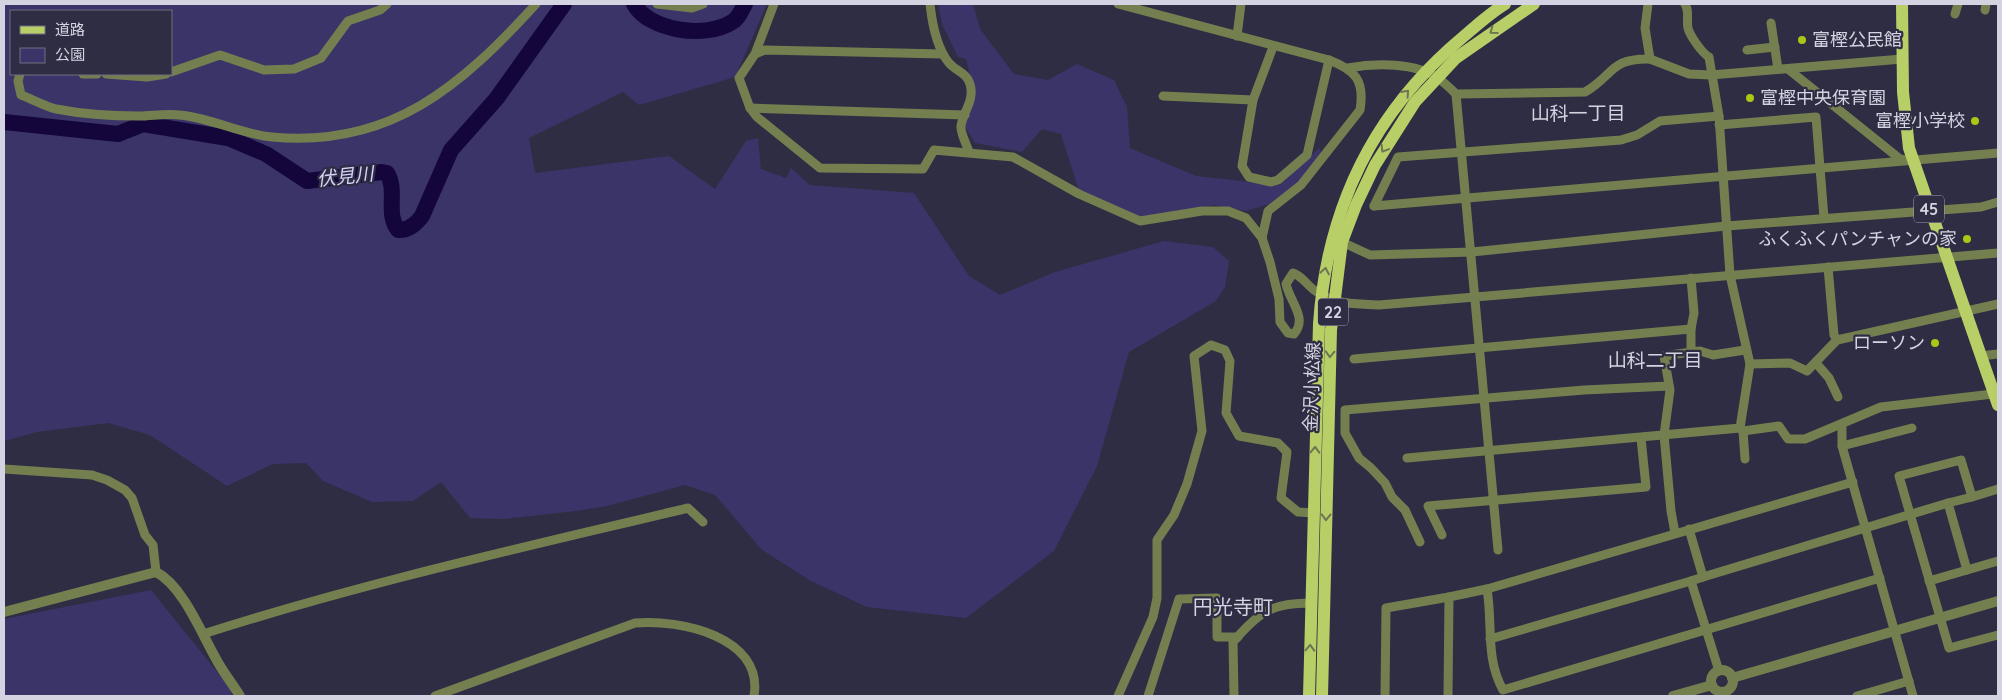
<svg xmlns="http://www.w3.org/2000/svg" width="2002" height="700" viewBox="0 0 2002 700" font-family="Quicksand,'Noto Sans JP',sans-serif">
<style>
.green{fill:#3a3469;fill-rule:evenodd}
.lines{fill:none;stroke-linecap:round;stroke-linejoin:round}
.river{stroke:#14063b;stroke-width:16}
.minor{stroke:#747f50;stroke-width:9}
.tertiary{stroke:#747f50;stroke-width:10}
.primary{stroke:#b8ce67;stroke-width:12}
.oneway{stroke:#6d7553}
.poi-dot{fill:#abc615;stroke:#2f2d43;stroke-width:2}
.labels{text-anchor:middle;stroke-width:4.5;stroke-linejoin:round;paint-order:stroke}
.shield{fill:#2f2d43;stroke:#a2a1b2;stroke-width:1}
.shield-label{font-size:16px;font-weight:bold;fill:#d3d3e1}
.poi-label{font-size:18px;fill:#d3d3e1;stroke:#2f2d43;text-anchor:end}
.street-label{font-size:18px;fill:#d3d3e1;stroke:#2f2d43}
.neighbourhood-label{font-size:19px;fill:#d3d3e1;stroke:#2f2d43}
.water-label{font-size:19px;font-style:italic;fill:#d5d4f8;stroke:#2f2d43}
.quarter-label{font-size:20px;fill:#d3d3e1;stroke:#2f2d43}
</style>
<rect width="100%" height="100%" fill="#2f2d43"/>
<!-- green -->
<g class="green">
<path d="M4,4h763l-32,73 -96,28 -16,-13 -94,46 6,35 134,-17 46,33 31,-48 12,-3 3,31 25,9 5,-10 19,17 104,8 55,83 31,19 55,-23 109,-31 49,6 16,14 -4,26 -9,14 -87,51 -32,114 -43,85 -88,67 -99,-11 -56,-26 -49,-31 -47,-55 -30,-10 -78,21 -31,5 -73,8 -33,-1 -29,-36 -28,19 -41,1 -49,-21 -17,-18 -33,1 -46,22 -77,-51 -42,-12 -71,9 -33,9zM11,11h160v63h-160z"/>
<polygon points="938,4 973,4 980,29 1014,74 1048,80 1077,64 1114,80 1127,107 1130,148 1196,176 1280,185 1319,148 1322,153 1298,184 1269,204 1246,211 1214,205 1141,218 1079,191 1061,134 1042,129 1022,152 975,143 964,125 975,97 966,59 958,57 942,24"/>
<polygon points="151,590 230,688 232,696 4,696 4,619"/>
</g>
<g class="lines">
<!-- river -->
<g class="river">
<path d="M634,4c15,27 72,35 98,18 7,-4 9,-11 13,-18"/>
<path d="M4,122l114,12 25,-10 85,14 38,16 41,27 75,-9 5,1c11,18 -2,40 11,57 10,1 18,-6 24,-14l29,-66 46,-52 67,-94"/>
</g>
<!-- minor -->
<g class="minor">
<polyline points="657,4 692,8 703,4"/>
<path d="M774,4l-19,50 -16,24 11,30 7,9 63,51 103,1 11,-19 79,7 66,37 61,27 62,-10h26l18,7 16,20 8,24 9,37 1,23 8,11 6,1c14,-16 -4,-32 -8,-50l7,-11c9,3 13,11 21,17 24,16 37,13 65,15l619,-52"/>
<path d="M930,4c2,19 6,43 19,59 7,8 18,10 21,21 5,16 -7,28 -9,42 -1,7 6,19 8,26"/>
<path d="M1118,4l211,56c26,10 36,20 31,50l-59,75 -33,26 -6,27"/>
<path d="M1685,4c5,8 1,15 3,24 2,8 14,25 21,29l10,59 11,159 20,89 40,-1 17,8 30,-31 161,-36"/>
<polyline points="1985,10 1986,4"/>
<polyline points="1955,14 1958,4"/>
<polyline points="1771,23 1778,69"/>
<polyline points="1237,36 1241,4"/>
<polyline points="1273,47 1253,100 1242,166 1249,177 1271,182 1278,180 1307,155 1329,60"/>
<polyline points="1747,50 1775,47"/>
<polyline points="755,54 765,50 943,54"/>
<polyline points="1650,59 1689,74 1711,75 1902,59"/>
<path d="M1348,68c27,-5 68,-6 91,11 6,4 12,10 17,15l129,-2c29,-17 25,-34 65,-33l-5,-31 3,-24"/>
<polyline points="1788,69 1900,159 1905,160"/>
<polyline points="171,72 220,55 264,70 294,69 321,58 348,21 380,10 387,4"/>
<path d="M20,74l-2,7 3,14c11,4 23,11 35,14 26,5 56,7 83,7 13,0 27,-3 41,-1 31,3 61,19 92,22 119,11 189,-51 264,-133"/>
<polyline points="83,74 97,74"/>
<polyline points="106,74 147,77 166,74"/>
<polyline points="1456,94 1498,550"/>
<polyline points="1163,96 1253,100"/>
<polyline points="750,108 965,115"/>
<polyline points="1719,125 1816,117 1824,218"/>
<polyline points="1374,206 1998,153"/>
<polyline points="1374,206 1398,157 1621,140 1637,135 1660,121 1719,116"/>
<polyline points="1342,242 1370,255 1472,252 1726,226 1981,207 1998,202"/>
<polyline points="1828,267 1834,335 1837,340"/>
<polyline points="1691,278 1694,313 1691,329 1691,352"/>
<polyline points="1980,356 1998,354"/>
<polyline points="1354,359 1691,329"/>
<polyline points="1816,363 1829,378 1838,397"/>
<polyline points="1842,425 1842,446 1913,696"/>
<polyline points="1740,428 1750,364"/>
<polyline points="1743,431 1745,459"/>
<polyline points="1842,446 1912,428"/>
<polyline points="1407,458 1740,428 1743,431 1779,426 1788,439 1805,439 1881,407 1993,394"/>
<polyline points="4,469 92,475 107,480 125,490 132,498 145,535 153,545 156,572"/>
<polyline points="1998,489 1972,497 1961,460 1899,476 1949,648 1998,635"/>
<polyline points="1689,529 1703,577 1691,581 1719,671"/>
<polyline points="1675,533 1671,511 1664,435 1670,390 1664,356 1691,352 1700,351 1713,355 1745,350"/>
<polyline points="1442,535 1428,506 1646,487 1641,438"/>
<polyline points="1420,542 1405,510 1392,497 1385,483 1371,468 1359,458 1345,433 1345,410 1584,390 1669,386"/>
<polyline points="1967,570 1948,503 1972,497"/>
<polyline points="1703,577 1948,503"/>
<polyline points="1929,581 1998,561"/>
<path d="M1487,589c6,35 -2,69 16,101l377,-112"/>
<path d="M203,634c159,-51 322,-87 485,-126l15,14"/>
<polyline points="1490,639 1691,581"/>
<polyline points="1724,692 1726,696"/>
<path d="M435,696l200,-73c45,-4 129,14 119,73"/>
<polyline points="1118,696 1153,617 1157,598 1157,540 1174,515 1187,484 1202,431 1194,356 1211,345 1225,350 1230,361 1226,413 1239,436 1278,443 1287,452 1281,498 1298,512 1314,513"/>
<polyline points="1148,696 1179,599 1217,598 1217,637 1238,637"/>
<path d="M1234,696l-1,-54c26,-30 38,-39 78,-39"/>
<polyline points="1385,696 1386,608 1449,597"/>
<polyline points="1448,696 1449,597 1487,589 1853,482"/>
<polyline points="1857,696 1909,681"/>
</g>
<!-- tertiary -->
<g class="tertiary">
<path d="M4,612l152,-40c26,13 45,60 59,85 7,14 17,26 25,39"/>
<circle cx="1722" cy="681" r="11"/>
<polyline points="1732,678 1998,601"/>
<polyline points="1673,696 1712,685"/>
</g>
<!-- primary -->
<g class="primary">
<polyline points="1902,4 1903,92 1909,148 1998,405"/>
<path d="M1309,696l10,-372c8,-117 54,-212 144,-287 14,-12 27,-24 42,-33"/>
<polyline points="1322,696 1331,330 1342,242 1356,205 1375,165 1415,102 1456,58 1534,4"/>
</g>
</g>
<!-- one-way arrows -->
<defs><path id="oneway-chevron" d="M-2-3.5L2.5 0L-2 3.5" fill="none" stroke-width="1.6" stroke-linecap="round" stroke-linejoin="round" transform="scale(1.25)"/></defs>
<g class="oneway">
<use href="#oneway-chevron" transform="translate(1493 31) rotate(144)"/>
<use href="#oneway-chevron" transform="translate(1406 93) rotate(-48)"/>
<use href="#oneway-chevron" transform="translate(1384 149) rotate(121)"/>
<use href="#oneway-chevron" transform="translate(1325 271) rotate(-80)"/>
<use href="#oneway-chevron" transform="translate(1330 354) rotate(92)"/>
<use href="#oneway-chevron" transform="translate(1315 450) rotate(-88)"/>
<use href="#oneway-chevron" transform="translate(1326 517) rotate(91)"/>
<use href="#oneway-chevron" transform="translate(1310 648) rotate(-88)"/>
</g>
<!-- markers -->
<g class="poi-dot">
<circle cx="1802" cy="40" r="5"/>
<circle cx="1750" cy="98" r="5"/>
<circle cx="1975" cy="121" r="5"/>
<circle cx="1967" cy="239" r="5"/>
<circle cx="1935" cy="343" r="5"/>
</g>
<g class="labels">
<!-- shield labels -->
<g class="shield">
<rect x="1914" y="195.5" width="30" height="27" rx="4"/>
<rect x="1318" y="298.5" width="30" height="27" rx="4"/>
</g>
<g class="shield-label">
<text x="1929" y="215">45</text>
<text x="1333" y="318">22</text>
</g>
<!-- poi labels -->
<g class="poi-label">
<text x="1812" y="46" text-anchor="start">富樫公民館</text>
<text x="1760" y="104" text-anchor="start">富樫中央保育園</text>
<text x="1965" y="127">富樫小学校</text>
<text x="1957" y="245">ふくふくパンチャンの家</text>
<text x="1925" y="349">ローソン</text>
</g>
<!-- street labels -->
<g class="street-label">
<text transform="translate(1312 387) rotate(-88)" y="6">金沢小松線</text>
</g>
<!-- neighbourhood labels -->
<g class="neighbourhood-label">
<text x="1578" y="120">山科一丁目</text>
<text x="1655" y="367">山科二丁目</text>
</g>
<!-- water labels -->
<g class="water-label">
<text transform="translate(345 176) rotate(-6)" y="7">伏見川</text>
</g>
<!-- quarter labels -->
<g class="quarter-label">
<text x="1233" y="614">円光寺町</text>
</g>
</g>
<!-- border -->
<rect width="2002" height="700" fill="none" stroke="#d3d3e1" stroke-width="10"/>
<!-- legend -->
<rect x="10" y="10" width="162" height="65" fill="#2f2d43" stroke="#716f82"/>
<rect x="20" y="26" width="25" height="8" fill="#b8ce67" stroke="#716f82"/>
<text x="55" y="35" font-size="15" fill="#d3d3e1">道路</text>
<rect x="20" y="48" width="25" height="15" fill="#3a3469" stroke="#716f82"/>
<text x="55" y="60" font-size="15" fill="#d3d3e1">公園</text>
</svg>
